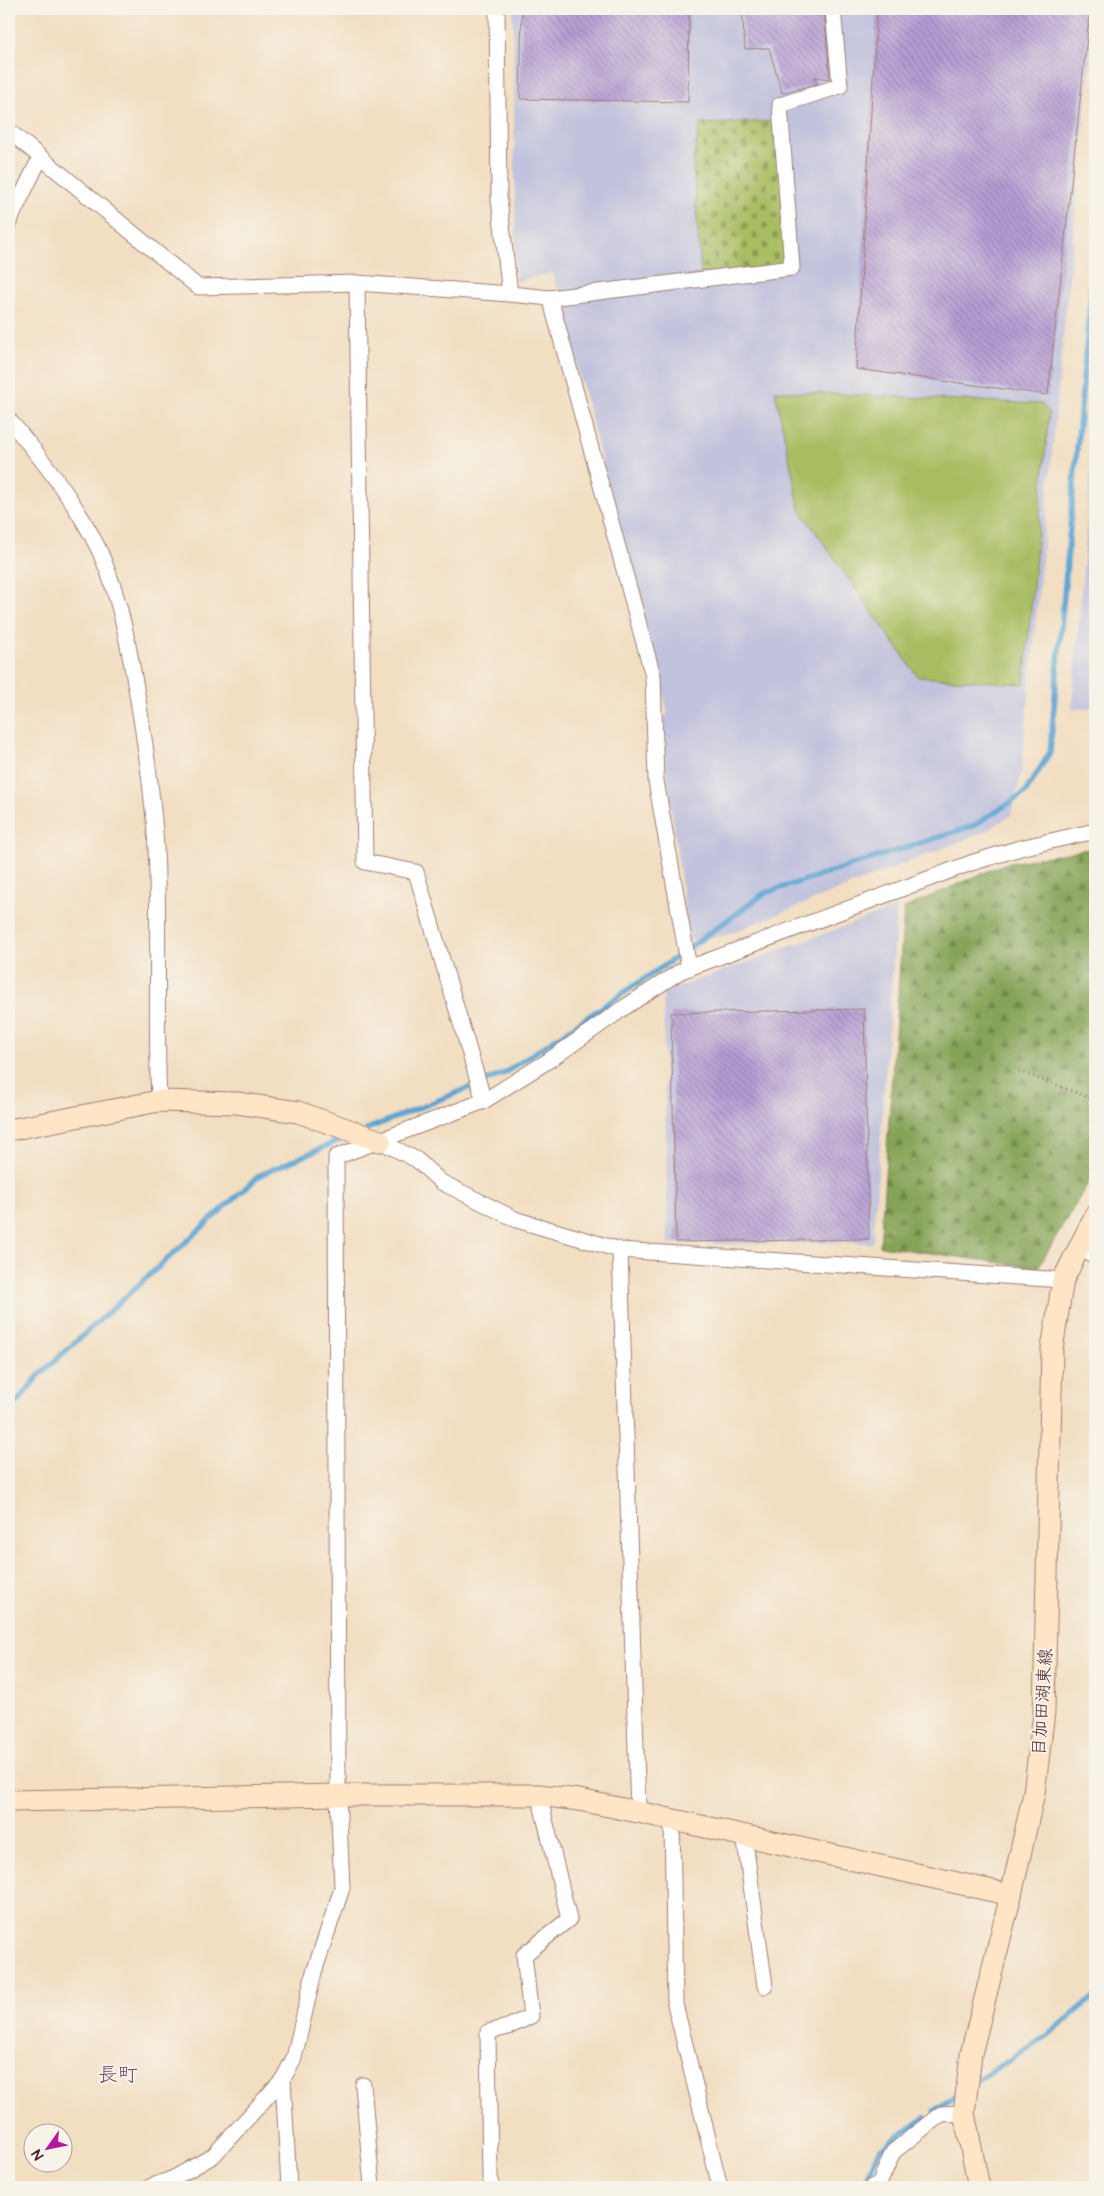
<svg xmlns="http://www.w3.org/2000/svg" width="1104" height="2196" viewBox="0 0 1104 2196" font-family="'Architects Daughter','Klee One',sans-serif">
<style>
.industrial{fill:#c1c2dd}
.green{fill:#a8bd62;stroke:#796e46}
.forest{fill:url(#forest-firs);stroke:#686242}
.cemetery{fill:url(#cemetery-stones);stroke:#796e46}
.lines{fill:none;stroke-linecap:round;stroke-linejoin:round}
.stream{stroke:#5ba5d3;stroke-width:5.5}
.building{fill:url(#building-back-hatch)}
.street-casing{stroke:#9e7e76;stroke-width:17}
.secondary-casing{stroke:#9e7e76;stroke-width:23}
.path{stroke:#9e7e76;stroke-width:3;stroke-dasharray:1 4;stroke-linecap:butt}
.street{stroke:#fff;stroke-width:15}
.secondary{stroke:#fee5c5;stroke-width:21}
.labels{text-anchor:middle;stroke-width:4;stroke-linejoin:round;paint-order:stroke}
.street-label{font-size:18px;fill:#4a1f2b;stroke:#f7f3e8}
.quarter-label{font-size:20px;fill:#6f4b66;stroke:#f7f3e8}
</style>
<defs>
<pattern id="forest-firs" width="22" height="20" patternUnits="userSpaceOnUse" patternTransform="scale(1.25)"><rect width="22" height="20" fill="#86a458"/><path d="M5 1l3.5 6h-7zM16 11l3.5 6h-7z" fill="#708549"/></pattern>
<pattern id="cemetery-stones" width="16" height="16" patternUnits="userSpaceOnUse" patternTransform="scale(1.25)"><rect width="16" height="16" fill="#a8bd62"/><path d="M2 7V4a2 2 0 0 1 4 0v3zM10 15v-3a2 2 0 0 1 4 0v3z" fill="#8b9951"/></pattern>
<pattern id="building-back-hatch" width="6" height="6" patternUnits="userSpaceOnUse" patternTransform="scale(1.25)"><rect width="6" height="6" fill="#b49dd4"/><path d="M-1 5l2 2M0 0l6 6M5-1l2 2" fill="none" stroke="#947fac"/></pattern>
</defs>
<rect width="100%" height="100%" fill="#f7f3e8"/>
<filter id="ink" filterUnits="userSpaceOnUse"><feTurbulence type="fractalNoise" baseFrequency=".02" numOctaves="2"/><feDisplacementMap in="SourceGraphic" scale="10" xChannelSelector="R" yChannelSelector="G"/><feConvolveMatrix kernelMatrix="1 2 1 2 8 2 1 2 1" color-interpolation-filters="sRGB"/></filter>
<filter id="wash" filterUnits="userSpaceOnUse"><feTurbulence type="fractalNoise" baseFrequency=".0096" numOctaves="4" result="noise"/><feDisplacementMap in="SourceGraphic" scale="20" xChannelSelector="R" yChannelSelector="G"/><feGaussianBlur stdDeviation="1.12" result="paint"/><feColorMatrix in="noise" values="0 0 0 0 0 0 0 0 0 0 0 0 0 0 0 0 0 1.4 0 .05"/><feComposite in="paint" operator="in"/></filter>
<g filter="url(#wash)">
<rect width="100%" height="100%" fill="#f2dec1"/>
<!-- industrial -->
<g class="industrial">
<polygon points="513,9 1095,9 1021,774 1011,815 986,831 726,935 689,940 660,723 668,713 553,273 516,281"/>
<polygon points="1095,417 1095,707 1072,710"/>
<polygon points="897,907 873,1243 668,1244 663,993"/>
</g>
<!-- green -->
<polygon class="green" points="775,391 1042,404 1049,413 1024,684 918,677 800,510"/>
<!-- forest -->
<polygon class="forest" points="1095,848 1095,995 1089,1107 1095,1110 1095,1171 1038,1268 880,1246 904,908 1004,864"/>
<!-- cemetery -->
<polygon class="cemetery" points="777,121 788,267 701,274 693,161 700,124"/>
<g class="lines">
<!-- stream -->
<g class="stream">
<polyline points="367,1129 503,1074 668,963 765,893 973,826 1025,793 1050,752 1095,247"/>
<polyline points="9,1412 39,1375 260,1175 349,1136"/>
<polyline points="973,2083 1047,2036 1095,1996"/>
<polyline points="934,2111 961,2092"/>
<polyline points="844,2187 867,2178 879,2150 925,2118"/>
</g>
</g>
<g id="blocks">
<!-- building -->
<g class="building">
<polygon points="522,9 689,9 688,102 520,99"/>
<polygon points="742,9 824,9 830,79 814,77 817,84 782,93 769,48 745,49"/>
<polygon points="877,9 1090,9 1048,395 856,369"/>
<polygon points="864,1009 869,1239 676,1242 671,1013"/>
</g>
</g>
</g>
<g filter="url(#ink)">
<use href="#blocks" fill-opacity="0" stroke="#9e7e76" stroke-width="1"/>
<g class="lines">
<!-- street casing -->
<g class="street-casing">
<g id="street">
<polyline points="9,131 198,287 357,283 510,294 499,199 497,9"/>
<polyline points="9,222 40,158"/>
<polyline points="357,283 365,862 416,872 484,1101"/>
<polyline points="510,294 550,298 792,268 780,105 840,86 833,9"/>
<polyline points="550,298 653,676 656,781 689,968"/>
<path d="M9,420c31,36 61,75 83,116 25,46 35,101 44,152 9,53 17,106 20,160 4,84 -1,169 3,253"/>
<polyline points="380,1141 417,1160 441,1182 517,1220 620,1250 1063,1280"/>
<polyline points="1079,1247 1095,1257"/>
<polyline points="620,1250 638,1812"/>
<polyline points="672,1820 675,2004 720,2187"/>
<polyline points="744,1835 765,1986"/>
<polyline points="363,2085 372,2187"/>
<polyline points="150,2187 174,2178 213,2156 283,2079"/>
<polyline points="289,2187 283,2079 294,2058 314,1972 342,1888 338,1795 336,1157 484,1101 551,1059 625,1007 681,971 971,863 1020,848 1095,831"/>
<polyline points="493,2187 490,2178 488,2032 508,2027 531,2016 524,1955 569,1919 539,1795"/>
<polyline points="872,2187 879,2184 893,2152 941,2114 964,2113"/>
</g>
</g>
<!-- secondary casing -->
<g class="secondary-casing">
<g id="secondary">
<polyline points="9,1130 159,1101 237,1103 298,1112 380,1141"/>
<polyline points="9,1801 338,1795 539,1795 579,1800 638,1812 1011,1895"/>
<polyline points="979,2187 964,2113 971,2054 1011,1895 1034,1793 1044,1712 1052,1349 1063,1280 1095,1216"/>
</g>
</g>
<!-- path -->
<g class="path">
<polyline points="1019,1071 1093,1099"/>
<polyline points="1095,1075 1093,1099 1095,1100"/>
</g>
<!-- street -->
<use href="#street" class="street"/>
<!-- secondary -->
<use href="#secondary" class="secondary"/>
</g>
</g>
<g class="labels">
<!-- street labels -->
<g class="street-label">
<text transform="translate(1042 1702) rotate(-86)" y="6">目加田湖東線</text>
</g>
<!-- quarter labels -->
<g class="quarter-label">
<text x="118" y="2081">長町</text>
</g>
</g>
<!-- margin -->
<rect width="1104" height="2196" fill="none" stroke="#f7f3e8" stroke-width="30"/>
<!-- north arrow -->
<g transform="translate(48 2148) rotate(237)"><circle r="24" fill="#f7f3e8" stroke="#b29e9c"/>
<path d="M0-4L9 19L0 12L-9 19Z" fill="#b5179e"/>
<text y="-8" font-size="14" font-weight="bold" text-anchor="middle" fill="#4a1f2b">N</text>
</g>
</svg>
